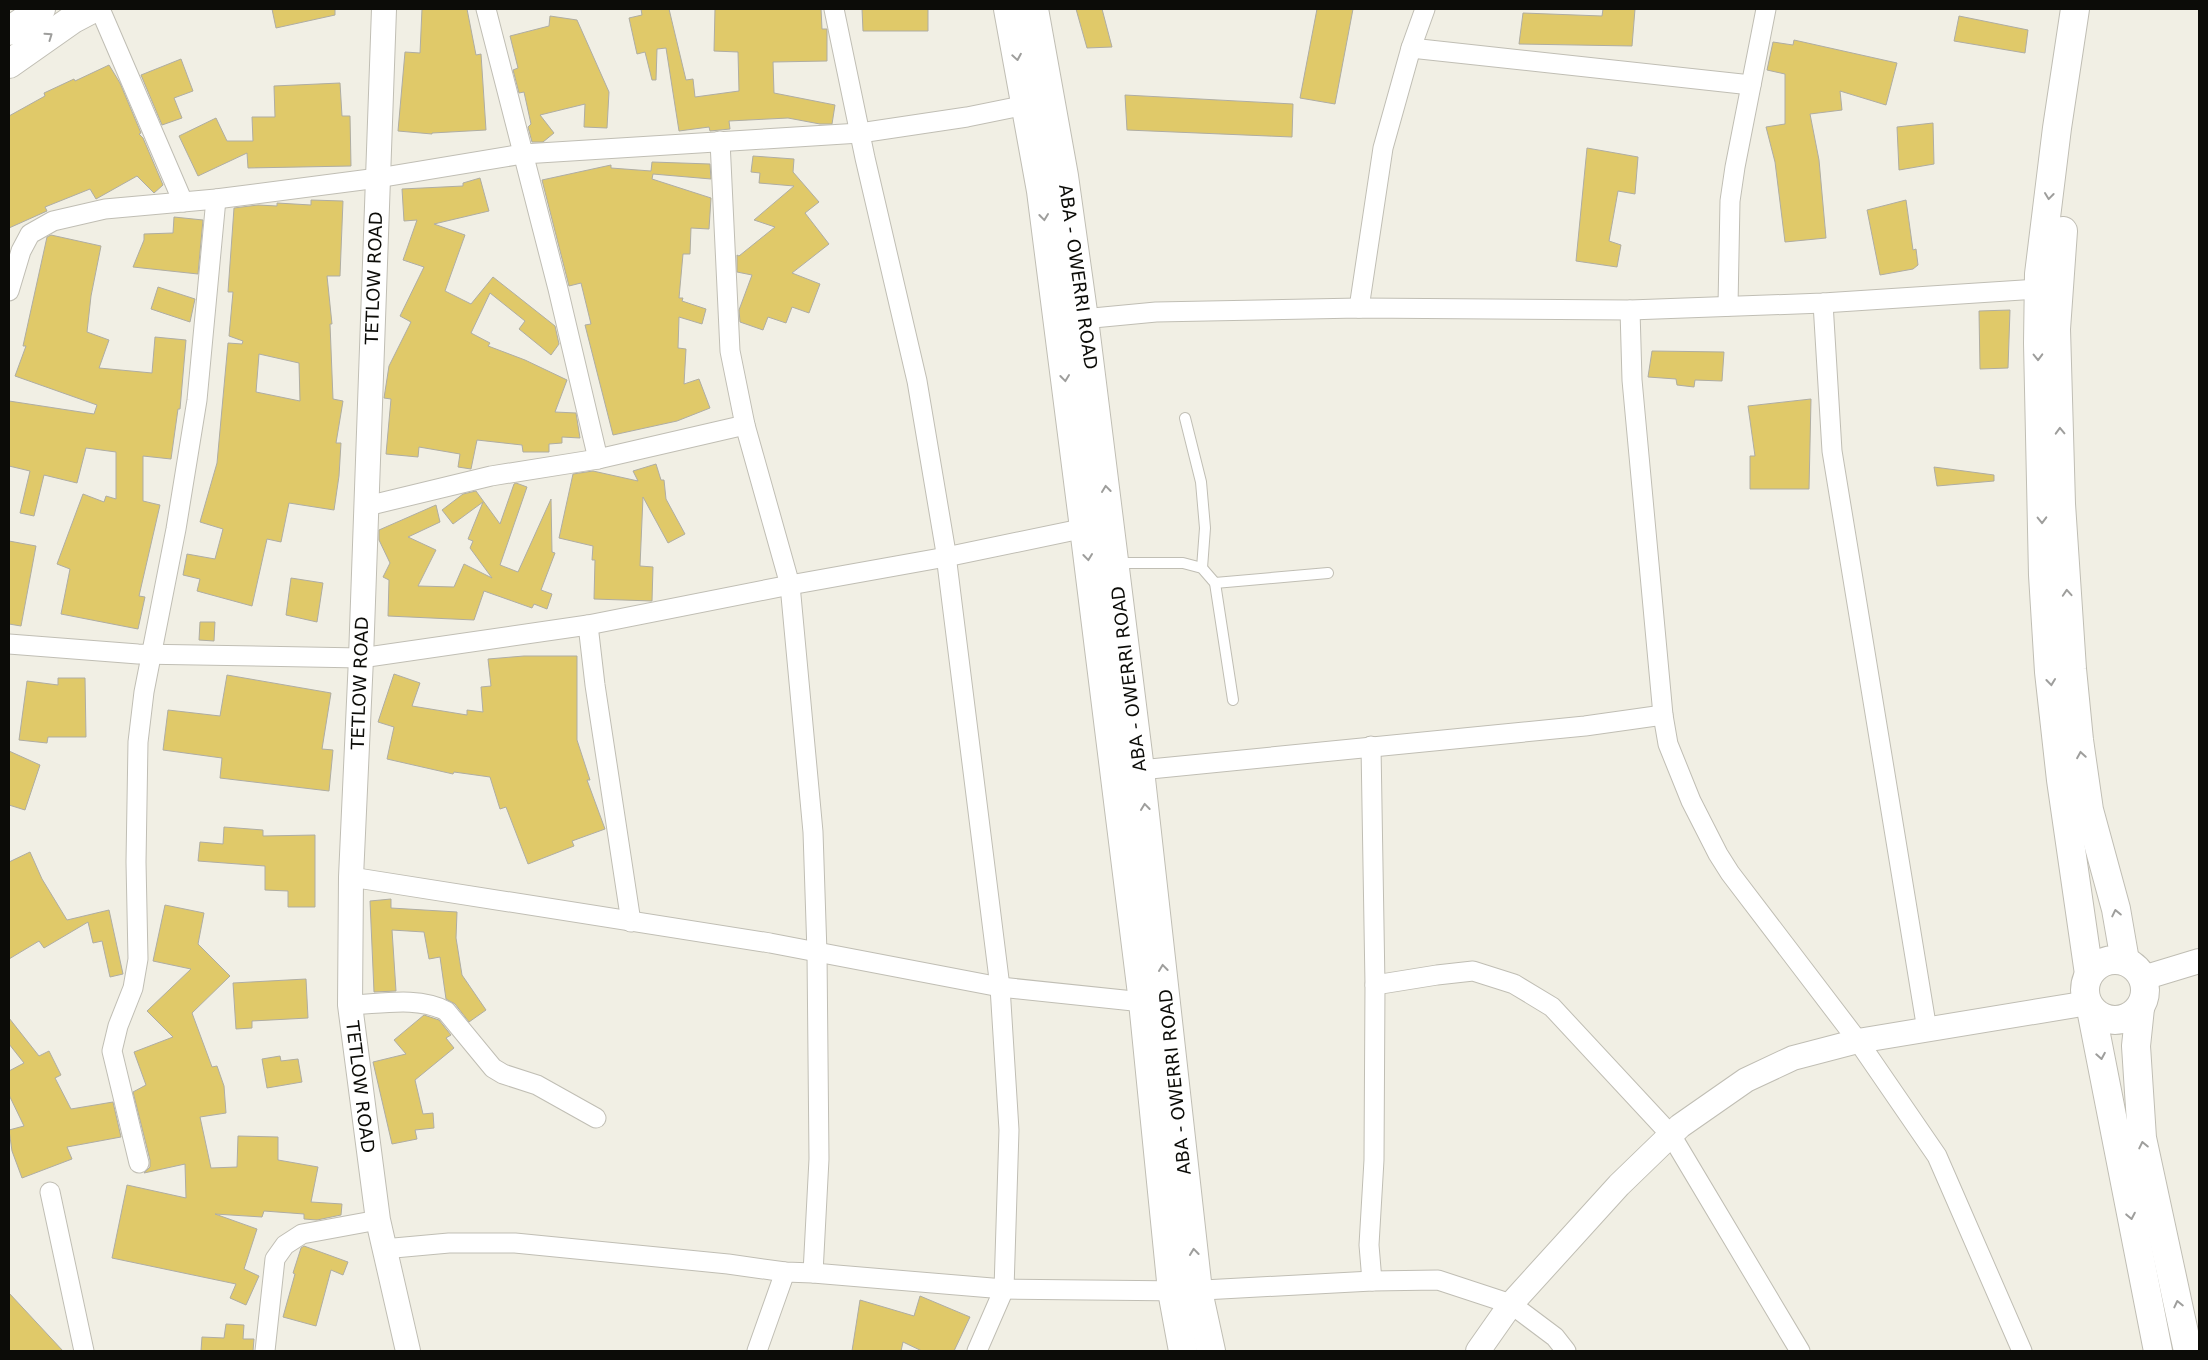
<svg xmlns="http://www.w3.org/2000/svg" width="2208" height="1360" viewBox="0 0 2208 1360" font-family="'DejaVu Sans',sans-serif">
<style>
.building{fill:#e0c969;stroke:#afada3;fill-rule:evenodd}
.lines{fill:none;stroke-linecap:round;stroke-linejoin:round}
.service-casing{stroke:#c0beb4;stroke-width:12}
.minor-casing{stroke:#c0beb4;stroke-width:21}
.tertiary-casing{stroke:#c0beb4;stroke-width:26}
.secondary-casing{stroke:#c0beb4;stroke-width:30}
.trunk-casing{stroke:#c0beb4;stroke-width:30}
.service{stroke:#fff;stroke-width:10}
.minor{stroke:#fff;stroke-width:19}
.tertiary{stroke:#fff;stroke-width:24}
.secondary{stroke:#fff;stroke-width:28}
.trunk{stroke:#fff;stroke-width:28}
.oneway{stroke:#9e9e9c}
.labels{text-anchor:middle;stroke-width:4;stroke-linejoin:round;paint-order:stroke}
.street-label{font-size:18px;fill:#0c0c08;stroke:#fff}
</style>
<rect width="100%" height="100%" fill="#f1efe4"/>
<!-- building -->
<g class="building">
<polygon points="272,9 335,9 335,15 276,28"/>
<polygon points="422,9 467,9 476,55 481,54 486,130 432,133 432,134 398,131 405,52 420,53"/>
<polygon points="641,9 669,9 686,80 693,79 695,97 739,91 738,52 714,51 715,9 821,9 822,29 827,29 827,61 773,62 774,93 835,105 832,124 820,124 788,118 729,121 730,129 710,131 709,127 679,131 666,48 657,49 656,80 652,80 645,52 637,54 629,18 642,15"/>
<polygon points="862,9 928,9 928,31 863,31"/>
<polygon points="1076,9 1102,9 1112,47 1087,48"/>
<polygon points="1317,9 1353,9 1335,104 1300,98"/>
<polygon points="1603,9 1635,9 1632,46 1519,44 1523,13 1602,16"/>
<polygon points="550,16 577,20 609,92 607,128 584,127 585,104 540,115 554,133 543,142 532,142 528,127 531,124 524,92 519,93 513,70 518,68 510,36 549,26"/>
<polygon points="1959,16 2028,30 2025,53 1954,41"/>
<polygon points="1794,40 1897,63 1886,105 1840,91 1842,110 1810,114 1819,160 1826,238 1785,242 1775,162 1766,127 1785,124 1785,74 1767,70 1773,42 1793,45"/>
<polygon points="181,59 193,91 174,98 182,118 162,125 141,75"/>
<polygon points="109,65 120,83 141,133 139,134 143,138 163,185 154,193 137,176 96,199 90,189 45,207 47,211 9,228 9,116 45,96 44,93 74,79 75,81"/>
<polygon points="340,83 342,116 350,116 351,166 248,168 247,153 198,176 179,136 216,118 227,141 253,141 252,117 275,117 274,86"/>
<polygon points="1125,95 1293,104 1292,137 1127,130"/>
<polygon points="1933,123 1934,164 1899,170 1897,127"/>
<polygon points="1587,148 1638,157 1635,194 1618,191 1609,241 1621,245 1617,267 1576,261"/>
<polygon points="753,156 794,159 793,172 819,202 805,213 829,244 792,273 820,284 809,313 792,307 786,323 768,317 763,330 740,322 739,310 752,275 737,272 737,255 739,256 775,227 754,220 794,186 759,183 760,173 751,172"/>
<polygon points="652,162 710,164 711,179 653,174 652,179 711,198 709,229 691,228 690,254 683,254 679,298 683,298 682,301 706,309 702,324 679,317 678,348 686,349 684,384 699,379 710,408 677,421 613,435 585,325 591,324 581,283 569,286 542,180 611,165 611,168 651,171"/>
<polygon points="480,178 489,211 434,224 465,235 445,291 471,304 493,277 555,326 559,344 551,355 519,329 525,321 490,293 471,333 490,343 488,346 525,360 567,380 555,412 576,413 580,438 562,437 562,443 549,444 549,452 523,452 522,445 477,440 471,469 458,467 460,454 419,447 418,457 386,454 391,399 384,398 389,366 411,322 400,316 424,267 403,260 417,220 404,221 402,189 463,186 463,183"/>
<path d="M311,200l32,1 -3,75h-13l5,48h-2l3,75 10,2 -7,42h5l-2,33 -5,34 -45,-7 -8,39 -14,-3 -15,67 -55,-15 3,-12 -17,-4 4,-21 28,5 8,-30 -23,-7 17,-59 11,-120 14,1 1,-3 -14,-5 4,-44h-5l6,-84 24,-3 19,1v-3l34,2zM259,354l40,9 1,38 -44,-9z"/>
<polygon points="1906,200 1913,250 1916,249 1918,265 1913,269 1880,275 1867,210"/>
<polygon points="174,217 203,220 198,274 133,267 144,240 144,234 173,233"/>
<polygon points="51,235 101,246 91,296 87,332 109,340 99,368 152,373 155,337 186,340 180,409 178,409 171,459 143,456 143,501 160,505 139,596 145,597 138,629 61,614 70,569 57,564 83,494 104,502 106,496 116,499 116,452 86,448 77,483 44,475 34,516 20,513 30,471 9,466 9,401 94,414 97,405 15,376 26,346 23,346 47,237"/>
<polygon points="158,287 195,299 190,322 151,309"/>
<polygon points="2010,310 2008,368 1980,369 1979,311"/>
<polygon points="1652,351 1724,352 1722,381 1695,380 1694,387 1677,385 1676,379 1648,377"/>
<polygon points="1811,399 1809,489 1750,489 1750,456 1755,456 1748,406"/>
<polygon points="656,464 661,480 664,480 666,499 685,534 668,543 643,497 640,566 653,567 652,601 594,599 595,560 592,560 593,546 559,538 573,474 593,471 638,481 633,471"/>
<polygon points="1934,467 1994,475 1994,481 1937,486"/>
<polygon points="516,483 527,487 500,565 518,572 551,499 552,552 555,553 541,590 552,594 547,609 534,604 532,608 484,591 474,620 388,616 389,580 383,577 390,563 379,540 379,530 436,505 440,522 408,537 436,550 418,586 454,587 464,564 492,578 470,548 473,541 468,539 483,502 453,524 442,510 463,494 476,491 500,524 514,484"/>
<polygon points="9,541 36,546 21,626 9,624"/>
<polygon points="291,578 323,583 317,622 286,615"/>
<polygon points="200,622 215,622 214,641 199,640"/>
<polygon points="524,656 577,656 577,740 590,780 587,780 605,829 572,841 574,846 528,864 506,807 500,809 490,777 454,772 453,774 387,759 394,727 378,722 394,674 420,683 412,706 467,715 467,710 483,712 481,687 491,686 488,659"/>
<polygon points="227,675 331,693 322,749 333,750 329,791 220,778 222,758 163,750 168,710 220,716"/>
<polygon points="58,678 85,678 86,737 48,737 47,743 19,740 27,681 58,685"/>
<polygon points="9,751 40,765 25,810 9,805"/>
<polygon points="224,827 263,830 263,836 315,835 315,907 288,907 288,891 265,890 265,866 198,861 200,842 223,844"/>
<polygon points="30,852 42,879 67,920 109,910 123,974 110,977 102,941 93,943 88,922 44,948 39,941 9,959 9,862"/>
<polygon points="391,899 391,908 457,912 456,938 462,975 486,1010 469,1022 455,1004 446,999 440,957 429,959 424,932 392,930 396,991 374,992 370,901"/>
<polygon points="165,905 204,913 198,944 230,976 192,1013 212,1067 217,1066 224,1086 226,1113 200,1117 211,1168 237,1167 238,1136 278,1137 278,1160 318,1167 311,1202 342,1204 341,1215 317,1220 304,1219 304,1214 264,1211 262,1217 215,1214 257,1229 244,1269 259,1276 246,1305 230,1298 236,1284 112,1258 127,1185 186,1198 185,1164 144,1173 150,1167 150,1160 133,1092 146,1085 134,1052 173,1037 147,1011 191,969 153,961"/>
<polygon points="306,979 308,1018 252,1021 252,1028 236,1029 233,983"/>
<polygon points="424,1015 439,1020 451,1035 446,1038 454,1048 415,1080 423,1114 433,1113 434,1128 415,1130 417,1139 392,1144 373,1062 406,1054 394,1040"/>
<polygon points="9,1018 39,1056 49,1051 61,1075 55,1078 71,1109 113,1102 121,1137 67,1147 72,1159 22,1178 12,1151 9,1130 24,1126 9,1095 9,1071 24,1063 9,1044"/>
<polygon points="280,1056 281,1061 298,1059 302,1082 267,1088 262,1059"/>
<polygon points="304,1246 348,1262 343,1275 331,1270 316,1326 283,1317 295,1274 293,1273 301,1248"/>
<polygon points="9,1293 63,1351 9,1351"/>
<polygon points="920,1296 970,1317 954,1351 922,1351 903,1342 901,1351 852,1351 860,1300 914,1316"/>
<polygon points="226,1324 244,1325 243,1339 254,1339 253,1351 201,1351 202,1337 224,1338"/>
</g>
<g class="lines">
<!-- service casing -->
<g class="service-casing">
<g id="service">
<polyline points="1185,418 1201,482 1205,528 1202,568"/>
<polyline points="1115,563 1183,563 1202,568 1215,583 1233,700"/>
<polyline points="1215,583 1328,573"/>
</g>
</g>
<!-- minor casing -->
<g class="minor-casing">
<g id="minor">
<polyline points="100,9 183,202"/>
<polyline points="486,9 558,289 598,459"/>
<polyline points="834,9 865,158 917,381 945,547 1000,987 1009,1130 1004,1289 977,1351"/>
<polyline points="1411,48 1751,85"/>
<polyline points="720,141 730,351 745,425 790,585 813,832 817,953 819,1159 813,1273"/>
<polyline points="9,291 21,251 30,234 53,221 105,209 216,199 378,178 523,154 860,133 967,117 1036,103"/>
<polyline points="1823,303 1832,451 1927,1030"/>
<polyline points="1728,306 1730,201 1735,167 1766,9"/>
<polyline points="1359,308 1383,148 1411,48 1425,9"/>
<polyline points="1630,310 1632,380 1663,715 1668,744 1691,801 1718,854 1730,873 1858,1041 1937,1156 2022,1351"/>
<polyline points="1072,320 1156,312 1359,308 1630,310 1823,303 2039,289 2049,290"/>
<polyline points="367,506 491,476 598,459 745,425"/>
<polyline points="588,625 595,685 631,922"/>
<polyline points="9,644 138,654 361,658 588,625 790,585 946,557 1095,526"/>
<polyline points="1371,746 1375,985 1374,1160 1369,1245 1372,1281"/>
<polyline points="1140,770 1585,726 1663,715"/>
<polyline points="351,877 770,943 1000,987 1143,1002"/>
<polyline points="1375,985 1437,975 1473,971 1514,984 1552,1007 1671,1135 1800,1351"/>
<path d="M350,1005c30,-1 68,-9 96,6l47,57 10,6 34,11 59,33"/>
<polyline points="139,1163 112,1051 118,1026 133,988 138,959 136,862 138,742 144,692 176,529 197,400 216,199"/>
<polyline points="50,1192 84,1351"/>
<polyline points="383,1249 449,1243 515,1243 728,1264 785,1272 813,1273 1004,1289 1185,1291 1372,1281 1438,1280 1511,1304 1555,1337 1566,1351"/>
<polyline points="265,1351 275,1259 285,1245 302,1234 378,1220"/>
<polyline points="757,1351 785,1272"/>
</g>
</g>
<!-- tertiary casing -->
<g class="tertiary-casing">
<g id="tertiary">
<polyline points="384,9 361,658 351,877 350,1005 378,1220 408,1351"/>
<polyline points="2143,978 2199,961"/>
<polyline points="1478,1351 1511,1304 1619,1185 1680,1126 1746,1080 1793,1058 1858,1041 2088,1003"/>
</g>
</g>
<!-- secondary casing -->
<g class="secondary-casing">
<g id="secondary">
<polyline points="2075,9 2057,128 2039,274 2038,343 2043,575 2049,672 2061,780 2089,974"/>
<polyline points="9,31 41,9"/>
<polyline points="9,64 73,19 92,9"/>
<polyline points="2063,231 2056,329 2061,504 2072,669 2079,740 2089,810 2116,909 2125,961"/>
<circle cx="2115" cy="990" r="30"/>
<polyline points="2140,1008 2136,1046 2142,1138 2188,1351"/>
<polyline points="2091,1009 2158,1351"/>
</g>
</g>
<!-- trunk casing -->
<g class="trunk-casing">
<g id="trunk">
<polyline points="1008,9 1041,191 1084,528 1143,1002 1172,1291 1183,1351"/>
<polyline points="1034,9 1064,176 1084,319 1140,770 1198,1291 1211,1351"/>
</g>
</g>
<!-- service -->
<use href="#service" class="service"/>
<!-- minor -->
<use href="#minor" class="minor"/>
<!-- tertiary -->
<use href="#tertiary" class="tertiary"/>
<!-- secondary -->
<use href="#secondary" class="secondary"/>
<!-- trunk -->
<use href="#trunk" class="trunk"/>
</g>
<!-- one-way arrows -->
<defs><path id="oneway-chevron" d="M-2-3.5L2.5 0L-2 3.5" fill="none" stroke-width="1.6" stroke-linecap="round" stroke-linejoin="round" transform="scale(1.25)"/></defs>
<g class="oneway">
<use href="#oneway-chevron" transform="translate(49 36) rotate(-35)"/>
<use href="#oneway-chevron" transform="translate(1017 57) rotate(80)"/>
<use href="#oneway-chevron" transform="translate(2049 196) rotate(97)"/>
<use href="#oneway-chevron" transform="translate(1044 217) rotate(83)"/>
<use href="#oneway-chevron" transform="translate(2038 357) rotate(89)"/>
<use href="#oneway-chevron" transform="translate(1065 378) rotate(83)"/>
<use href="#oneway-chevron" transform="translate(2060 431) rotate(-92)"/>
<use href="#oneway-chevron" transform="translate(1106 489) rotate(-97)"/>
<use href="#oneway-chevron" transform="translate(2042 520) rotate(89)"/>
<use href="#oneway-chevron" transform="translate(1088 557) rotate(83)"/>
<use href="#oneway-chevron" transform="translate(2067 593) rotate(-94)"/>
<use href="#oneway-chevron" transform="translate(2051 682) rotate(84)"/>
<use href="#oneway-chevron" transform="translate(2081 755) rotate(-99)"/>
<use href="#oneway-chevron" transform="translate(1145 807) rotate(-97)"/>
<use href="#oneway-chevron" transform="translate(2116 913) rotate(-102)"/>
<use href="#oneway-chevron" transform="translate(1163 968) rotate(-97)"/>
<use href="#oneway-chevron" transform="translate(2101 1056) rotate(80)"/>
<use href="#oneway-chevron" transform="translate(2143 1145) rotate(-102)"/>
<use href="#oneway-chevron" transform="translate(2131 1216) rotate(79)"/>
<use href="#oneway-chevron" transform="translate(1194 1252) rotate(-96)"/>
<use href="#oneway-chevron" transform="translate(2178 1304) rotate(-103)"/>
</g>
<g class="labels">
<!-- street labels -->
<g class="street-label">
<text transform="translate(1078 277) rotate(82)" y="6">ABA - OWERRI ROAD</text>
<text transform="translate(374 278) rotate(-88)" y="6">TETLOW ROAD</text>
<text transform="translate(1129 679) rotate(-97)" y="6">ABA - OWERRI ROAD</text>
<text transform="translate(360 683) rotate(-88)" y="6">TETLOW ROAD</text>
<text transform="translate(1175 1082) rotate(-96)" y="6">ABA - OWERRI ROAD</text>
<text transform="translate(360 1087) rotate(83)" y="6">TETLOW ROAD</text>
</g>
</g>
<!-- border -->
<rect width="2208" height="1360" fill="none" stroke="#0c0c08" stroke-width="20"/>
</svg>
